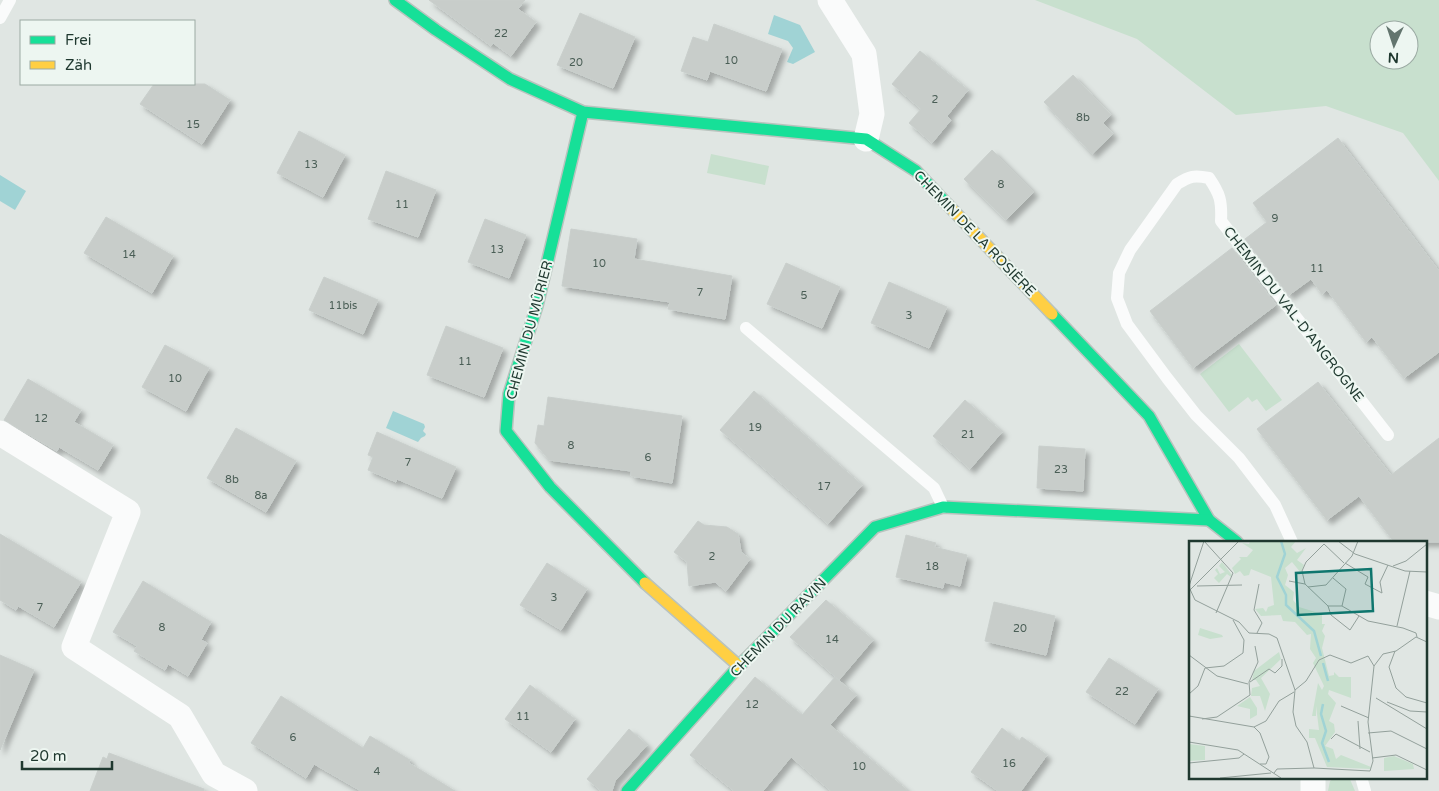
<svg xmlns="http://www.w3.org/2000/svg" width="1439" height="791" viewBox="0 0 1439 791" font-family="'Varela Round',sans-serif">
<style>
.green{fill:#c8e0ce;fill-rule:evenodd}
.water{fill:#a0d3d5}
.building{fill:#c8cdca;stroke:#c9cfcc;filter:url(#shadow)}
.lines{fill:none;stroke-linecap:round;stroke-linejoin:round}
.fast-casing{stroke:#b9c3be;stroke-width:14}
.slow-casing{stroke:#b9c3be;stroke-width:14}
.lane{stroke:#fafbfb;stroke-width:12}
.street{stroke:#fafbfb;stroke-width:25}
.fast{stroke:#16e098;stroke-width:11}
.slow{stroke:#ffcf43;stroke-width:11}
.labels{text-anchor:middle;stroke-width:4;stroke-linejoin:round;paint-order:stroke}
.number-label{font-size:11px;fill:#4a5e56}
.street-label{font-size:14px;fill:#1f382f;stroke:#edf6f1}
.inset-river{fill:none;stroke:#a0d3d5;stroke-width:2.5}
.inset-road{fill:none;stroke:#93a09b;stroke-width:1}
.view{fill:#0f766e;fill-opacity:0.15;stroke:#0f766e;stroke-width:2.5}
.inset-edge{fill:none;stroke:#1f382f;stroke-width:2.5}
</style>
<defs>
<filter id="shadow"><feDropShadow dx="4.5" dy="4.5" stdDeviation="2.5" flood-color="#0004"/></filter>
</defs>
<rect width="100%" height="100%" fill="#e0e6e3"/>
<!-- green -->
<g class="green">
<path d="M1035,0h404v181l-36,-48 -77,-27 -90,9 -99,-76zM1379,30h30v30h-30z"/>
<polygon points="711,154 769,166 765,185 707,173"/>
<polygon points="1239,344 1282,400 1266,411 1257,399 1252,402 1248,397 1229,412 1200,374"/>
<polygon points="1337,777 1349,777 1355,791 1328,791 1330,781"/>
</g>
<!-- water -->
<g class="water">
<polygon points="774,15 800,25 815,52 793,64 787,62 793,48 788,41 768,34"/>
<polygon points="0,175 26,191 15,210 0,201"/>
<polygon points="393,411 424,424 425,427 423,431 426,434 425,436 421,438 418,442 386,428"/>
</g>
<!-- building -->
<g class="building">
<polygon points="429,0 525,0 518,9 536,22 511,56 493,43 491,46"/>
<polygon points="580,13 635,37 613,88 557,65"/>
<polygon points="714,24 782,49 766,91 710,71 707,80 681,71 693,37 708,42"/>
<polygon points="920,51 968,90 947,116 951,120 932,143 909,123 921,109 892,84"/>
<polygon points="1073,75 1111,115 1103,123 1113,134 1092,154 1044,102"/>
<polygon points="154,84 205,84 230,100 202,144 140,104"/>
<polygon points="299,131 345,155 323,197 277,173"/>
<polygon points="1338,138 1439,271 1439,352 1404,378 1372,337 1366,342 1327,290 1322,294 1311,279 1289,295 1245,239 1267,222 1253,203"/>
<polygon points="992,150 1034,192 1006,220 964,179"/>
<polygon points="386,171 436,190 418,237 368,219"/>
<polygon points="106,217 173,256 152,293 84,253"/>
<polygon points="485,219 526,235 509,278 468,262"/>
<polygon points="571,229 637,239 634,259 732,276 725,319 668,309 670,302 562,286"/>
<polygon points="1232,248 1276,305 1193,368 1150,311"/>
<polygon points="786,263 840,287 822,328 767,304"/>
<polygon points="324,277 378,300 363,334 309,310"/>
<polygon points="889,282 947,307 929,348 871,323"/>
<polygon points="446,326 503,348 484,397 427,375"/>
<polygon points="165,345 209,368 186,411 142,387"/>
<polygon points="28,379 81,410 74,422 113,445 98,470 59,447 57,451 4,420"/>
<polygon points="1318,382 1391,475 1439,438 1439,542 1394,542 1359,496 1327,520 1257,429"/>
<polygon points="754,391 862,485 828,524 720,430"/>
<polygon points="548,397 682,416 672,483 631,476 631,471 549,460 535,443 538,425 544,426"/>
<polygon points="965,400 1002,432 970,469 933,436"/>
<polygon points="236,428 296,461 266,512 207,478"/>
<polygon points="377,432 456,467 442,498 397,479 396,482 368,470 373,457 368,455"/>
<polygon points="1039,446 1085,449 1083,491 1037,488"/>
<polygon points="698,521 704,525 727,527 738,534 741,552 750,559 726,591 715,582 689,586 687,562 674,552"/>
<polygon points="0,534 81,582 54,627 18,606 16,610 0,600"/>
<polygon points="906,535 936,543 934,547 967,555 960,586 944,582 943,588 896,577"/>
<polygon points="547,563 587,589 561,630 520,605"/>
<polygon points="143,581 211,622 201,640 207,643 188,676 168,664 165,670 134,651 137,646 113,632"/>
<polygon points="826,600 873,640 839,680 790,637"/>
<polygon points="994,602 1055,616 1046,655 985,641"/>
<polygon points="0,655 34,670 0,750"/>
<polygon points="1109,658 1158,689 1135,724 1086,692"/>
<polygon points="755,677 802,715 835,677 856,695 830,725 908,791 831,791 791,757 763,791 734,791 690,755"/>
<polygon points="530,685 575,719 551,752 505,719"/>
<polygon points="281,696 363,748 370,736 410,760 409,763 455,791 361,791 314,764 306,778 251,743"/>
<polygon points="1002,728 1019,741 1022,737 1047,755 1021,791 998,791 971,772"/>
<polygon points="629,729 647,745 615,781 612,791 601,791 587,779"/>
<polygon points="109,753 204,789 204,791 90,791 103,757 107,759"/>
</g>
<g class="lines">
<!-- fast casing -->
<g class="fast-casing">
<g id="fast">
<polyline points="395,0 436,30 510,79 583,112 866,139 916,171 948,205"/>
<polyline points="583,112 537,306 509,394 506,431 550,487 645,583"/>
<polyline points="1052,314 1149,416 1209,520 1237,542"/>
<polyline points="627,791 739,666 875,527 943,507 1209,520"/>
</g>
</g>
<!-- slow casing -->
<g class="slow-casing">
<g id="slow">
<polyline points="948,205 1052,314"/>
<polyline points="645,583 739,666"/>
</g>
</g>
<!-- lane -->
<g class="lane">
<polyline points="0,18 10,0"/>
<polyline points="746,328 934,488 943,507"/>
<path d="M1292,542l-17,-37 -36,-47 -43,-43 -29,-37 -40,-54 -10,-26 2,-25 11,-23 47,-66c13,-8 17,-9 32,-6 11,16 13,23 12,43l167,214"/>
<polyline points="1361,777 1365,791"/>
</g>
<!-- street -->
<g class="street">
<polyline points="830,0 864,54 872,114 866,139"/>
<polyline points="0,433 128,512 74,647 180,716 214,774 245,791"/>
<polyline points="1425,603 1439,607"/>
<polyline points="1313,791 1313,777"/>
</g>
<!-- fast -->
<use href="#fast" class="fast"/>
<!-- slow -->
<use href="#slow" class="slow"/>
</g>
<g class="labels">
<!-- number labels -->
<g class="number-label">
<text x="501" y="37">22</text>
<text x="731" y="64">10</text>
<text x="576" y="66">20</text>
<text x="935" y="103">2</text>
<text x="1083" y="121">8b</text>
<text x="193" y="128">15</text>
<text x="311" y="168">13</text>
<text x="1001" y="188">8</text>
<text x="402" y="208">11</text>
<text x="1275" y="222">9</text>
<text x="497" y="253">13</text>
<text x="129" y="258">14</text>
<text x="599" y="267">10</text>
<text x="1317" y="272">11</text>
<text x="700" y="296">7</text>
<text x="804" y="299">5</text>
<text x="343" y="309">11bis</text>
<text x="909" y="319">3</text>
<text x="465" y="365">11</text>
<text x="175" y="382">10</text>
<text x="41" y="422">12</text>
<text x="755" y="431">19</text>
<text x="968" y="438">21</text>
<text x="571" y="449">8</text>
<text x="648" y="461">6</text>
<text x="408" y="466">7</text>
<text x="1061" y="473">23</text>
<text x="232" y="483">8b</text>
<text x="824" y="490">17</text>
<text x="261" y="499">8a</text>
<text x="712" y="560">2</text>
<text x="932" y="570">18</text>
<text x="554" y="601">3</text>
<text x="40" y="611">7</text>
<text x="162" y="631">8</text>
<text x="1020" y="632">20</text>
<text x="832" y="643">14</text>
<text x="1122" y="695">22</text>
<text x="752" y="708">12</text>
<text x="523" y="720">11</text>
<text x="293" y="741">6</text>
<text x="1009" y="767">16</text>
<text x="859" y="770">10</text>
<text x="377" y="775">4</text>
</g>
<!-- street labels -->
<g class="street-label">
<text transform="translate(975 233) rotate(46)" y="5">CHEMIN DE LA ROSIÈRE</text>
<text transform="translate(1294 314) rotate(52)" y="5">CHEMIN DU VAL-D'ANGROGNE</text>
<text transform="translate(529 330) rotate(-75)" y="5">CHEMIN DU MÛRIER</text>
<text transform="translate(778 627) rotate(-46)" y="5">CHEMIN DU RAVIN</text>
</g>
</g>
<!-- overview -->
<g transform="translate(1189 541)">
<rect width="238" height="238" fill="#e0e6e3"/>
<path d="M61,0h46l-5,6 6,6 9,-5 -9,12 7,5 -3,8 -9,-11 -7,6 3,7 -3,10 9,7 -1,8 6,7 23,7v10h3l-3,7 3,5 -3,12 7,28 5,-1v-3l5,5h12v21l-22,-8 -1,4 8,9 -7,18 5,3 1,8 -10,14 8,3 3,10 5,-4 30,12 -1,2 -43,-2 -12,-29h-6v-9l10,1 -3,-24v10h-4l6,-33 4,7 2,-4 -11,-23 3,-5 -6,-9 1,-15 -4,1 -12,-13 -12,-1 -2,-6 -20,1 -6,-7 8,-1 3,4 2,-5 6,-2 -3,-28 -20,-8 -2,6 -5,1 -4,-5 -5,3 -3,-6 9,-9 -2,-2h8l6,-7 -11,-7 7,1zM33,21l10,13 -1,2 -4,-3 -8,9 -5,-5 4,-4 -3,-4 2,-2 3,6 5,-2 -6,-6zM11,87l22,7 1,2 -13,2 -12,-4zM90,111l2,7 -20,19 9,16 -5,17 -5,-15h-9l1,-8 8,-2 -4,-6h-4l2,-9zM61,156l7,11v7l-7,4v-10l-13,-3zM0,203l16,2v14l-16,1zM205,215l19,8 1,5 -30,2v-13z" fill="#c8e0ce"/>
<path class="inset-river" d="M92,0l4,13 -8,23 9,18v10l28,26 7,25M134,122l5,18M134,163l-2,10 5,17 -4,12 7,19"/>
<path class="inset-road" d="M15,0l29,32 -17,40M149,0l17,13 50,17 22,1M155,22l-20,-19 -18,18 -4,9 3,13 23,22h14l26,15 35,7 13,5 1,4M156,22l23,14 -3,7 17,9 -2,-11 8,-17M204,25l13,-5 21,-17M144,37l13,11 -4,17M100,40l16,3M0,45l15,-45M8,45l45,-1M0,46l6,13 44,22 10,11 20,1 8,4 18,52M119,46l18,-2 26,-29 6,-15M0,50l50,-50M139,65l3,9 19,15 9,-14M208,85l13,-55M68,92l5,-10 -8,-13 5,-26M206,110l-6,16 7,21 10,9 21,6M0,114l28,21 31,8M141,114l21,8 17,-7 6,10 -6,56 5,39 -3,10 -56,-3 -7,-26 -11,-16 -3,-14 2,-22 11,-9 13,-21zM185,125l9,-12 13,-3 20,-14 11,5M16,127l19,-2 19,-13 1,-13 -11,-20M61,141l19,-13 6,4 7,-7v-7M0,153l9,-8 7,-18M187,157l51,31M198,161l23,9 17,1M152,165l28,12M0,175l65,11M13,178l15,-2 33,-22 -1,-13 9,-20 -3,-16M169,180l2,28M65,186l12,-6 13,-20 15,-9M65,186l6,6 9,24 -3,7h-6M179,192l23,-2 36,18M142,198l5,-5 34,18M0,201l49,8 43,28M183,217l24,-3 31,15M0,222l50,-5 5,-4M85,232l3,-4 37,-1M31,237l51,-5"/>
<path class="view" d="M182,28l2,42 -75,4 -2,-42z"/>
<rect width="238" height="238" class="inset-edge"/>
</g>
<!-- legend -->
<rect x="20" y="20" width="175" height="65" fill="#edf6f1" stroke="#9baaa3"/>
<rect x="30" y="36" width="25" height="8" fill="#16e098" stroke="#9baaa3"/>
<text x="65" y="45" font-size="15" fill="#1f382f">Frei</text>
<rect x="30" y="61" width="25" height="8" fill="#ffcf43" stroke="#9baaa3"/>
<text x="65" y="70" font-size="15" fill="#1f382f">Zäh</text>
<!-- north arrow -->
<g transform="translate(1394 45) rotate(183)"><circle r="24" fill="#edf6f1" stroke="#9baaa3"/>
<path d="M0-4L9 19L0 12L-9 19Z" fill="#63756e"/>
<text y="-8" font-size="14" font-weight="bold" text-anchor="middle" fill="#1f382f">N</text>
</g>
<!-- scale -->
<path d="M22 761v8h90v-8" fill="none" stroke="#1f382f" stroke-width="2.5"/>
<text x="30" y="761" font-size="15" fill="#1f382f" stroke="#edf6f1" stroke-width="4" paint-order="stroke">20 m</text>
</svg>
